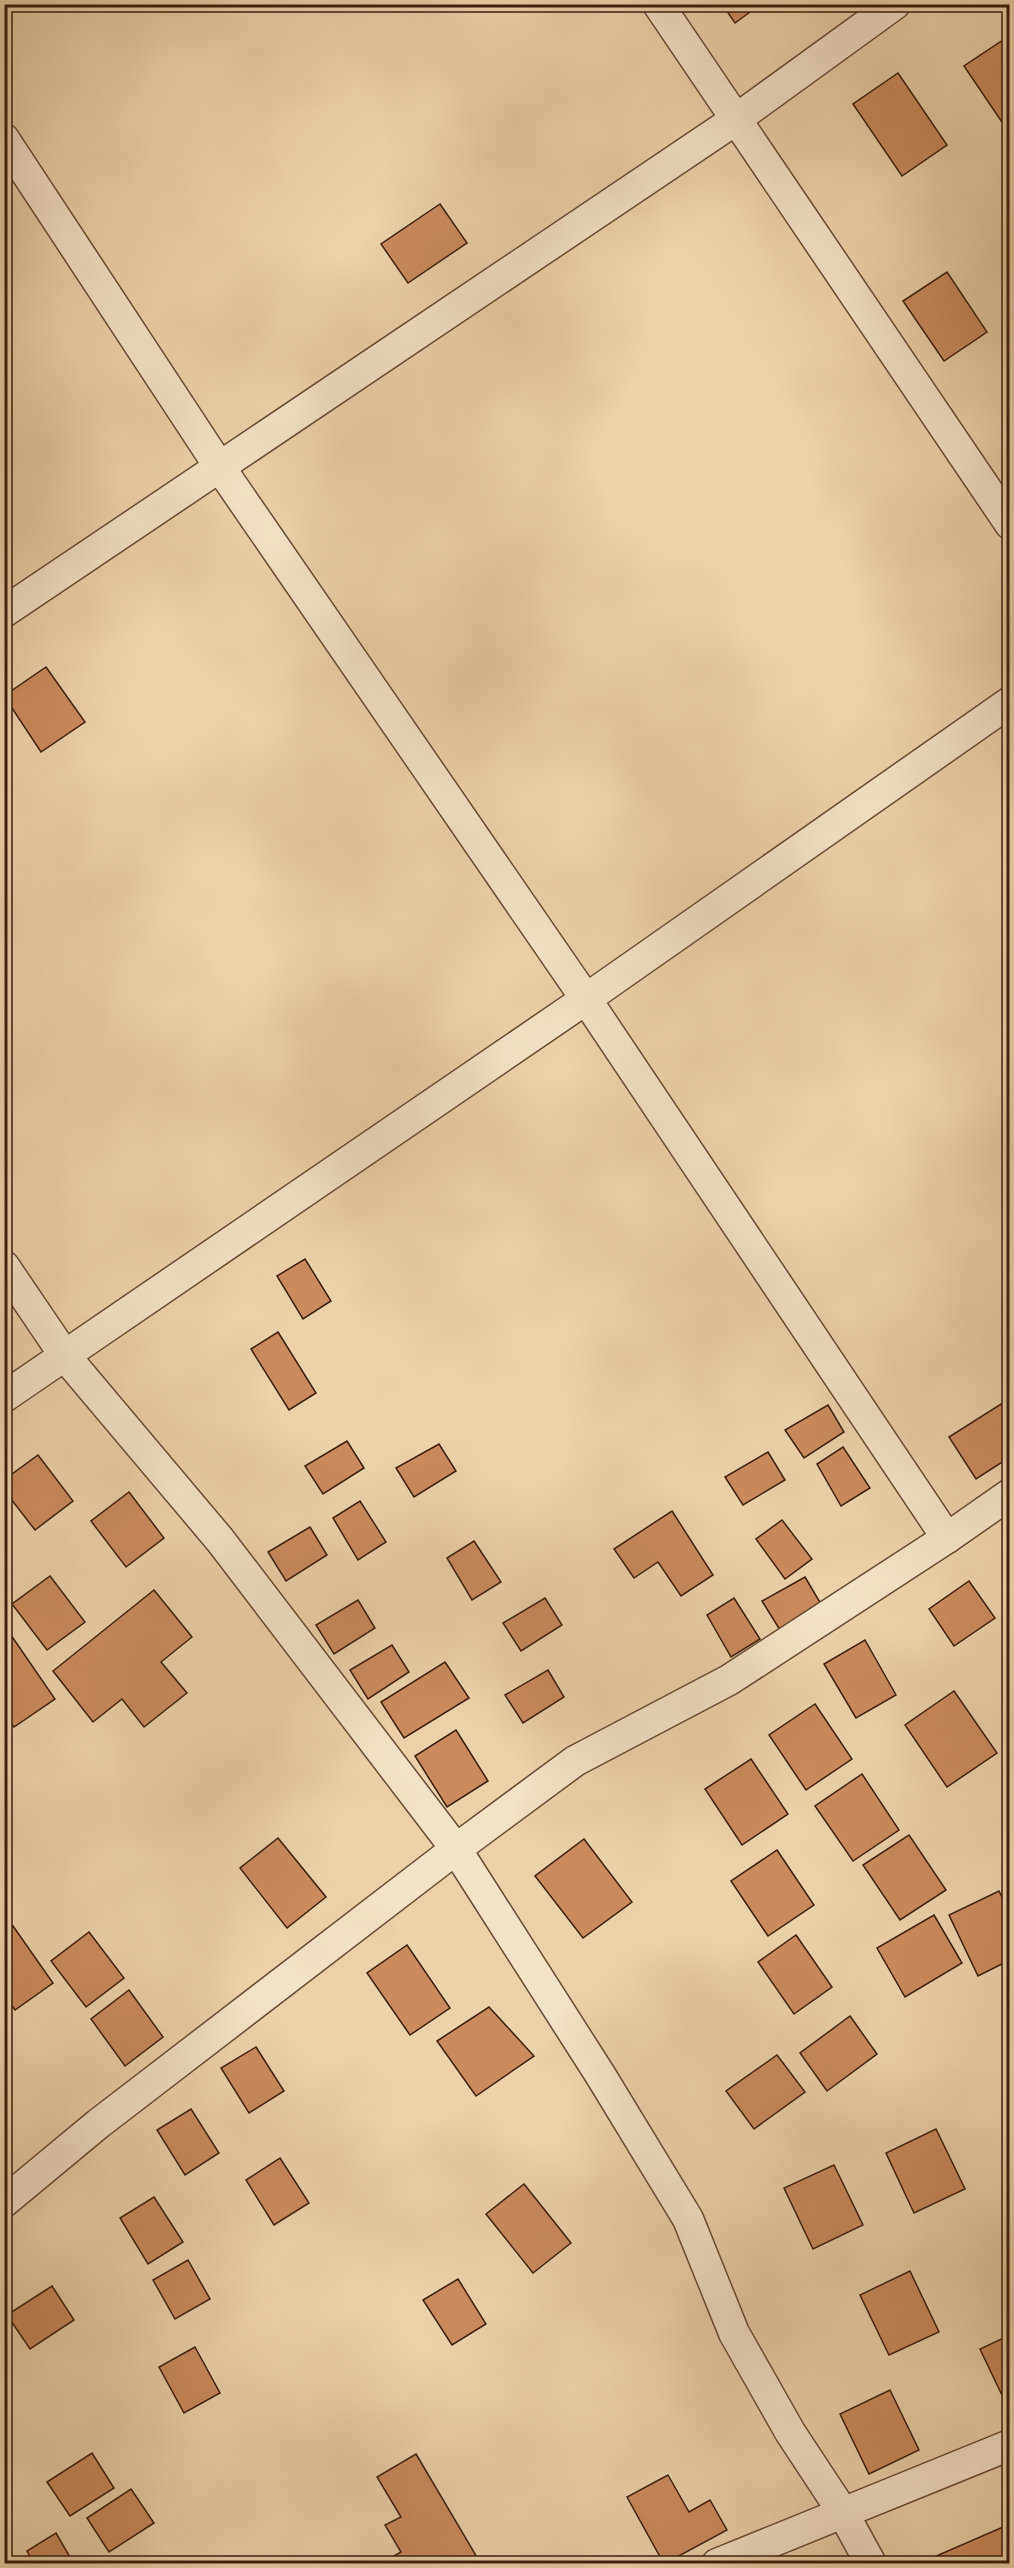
<svg xmlns="http://www.w3.org/2000/svg" width="1014" height="2568" viewBox="0 0 1014 2568" font-family="Cardo,serif">
<style>
.building{fill:#cb8a5c;stroke:#3b1e0d;stroke-width:1.5}
.lines{fill:none;stroke-linecap:round;stroke-linejoin:round}
.street-casing{stroke:#674b34;stroke-width:33}
.street{stroke:#f2e2c7;stroke-width:30}
</style>
<rect width="100%" height="100%" fill="#ebd2a9"/>
<filter id="stains"><feTurbulence type="fractalNoise" baseFrequency=".00333" numOctaves="4"/><feColorMatrix values="0 0 0 0 .2 0 0 0 0 .09 0 0 0 0 .02 0 0 0 .5 -.17"/></filter>
<radialGradient id="worn" r=".72"><stop offset=".6" stop-color="#630" stop-opacity="0"/><stop offset="1" stop-color="#630" stop-opacity=".3"/></radialGradient>
<!-- building -->
<g class="building">
<polygon points="722,4 761,4 735,23"/>
<polygon points="1006,38 1010,44 1010,134 964,66"/>
<polygon points="898,73 947,145 902,176 853,104"/>
<polygon points="440,204 467,243 408,283 381,244"/>
<polygon points="947,272 987,332 944,361 903,301"/>
<polygon points="46,667 85,722 41,752 4,696"/>
<polygon points="305,1259 331,1301 303,1319 277,1276"/>
<polygon points="278,1332 316,1393 289,1410 251,1349"/>
<polygon points="1001,1404 1010,1417 1010,1457 976,1479 949,1437"/>
<polygon points="828,1405 844,1432 804,1458 785,1430"/>
<polygon points="347,1441 364,1468 323,1494 305,1466"/>
<polygon points="439,1444 456,1471 414,1497 396,1468"/>
<polygon points="843,1447 870,1488 841,1506 817,1464"/>
<polygon points="768,1452 785,1480 743,1505 725,1477"/>
<polygon points="38,1455 73,1501 35,1530 4,1490 4,1480"/>
<polygon points="129,1492 164,1538 126,1567 91,1521"/>
<polygon points="360,1501 386,1542 358,1560 333,1518"/>
<polygon points="672,1511 713,1575 681,1596 658,1562 634,1578 614,1549"/>
<polygon points="782,1520 812,1559 785,1579 756,1539"/>
<polygon points="310,1527 327,1555 286,1581 268,1552"/>
<polygon points="474,1541 501,1582 472,1600 447,1558"/>
<polygon points="50,1576 85,1622 47,1650 12,1604"/>
<polygon points="805,1577 821,1604 780,1630 762,1601"/>
<polygon points="969,1581 995,1618 954,1646 929,1609"/>
<polygon points="154,1590 192,1637 161,1662 187,1693 144,1727 122,1699 93,1722 53,1671"/>
<polygon points="545,1598 562,1625 521,1651 503,1623"/>
<polygon points="734,1598 760,1639 731,1657 707,1615"/>
<polygon points="358,1600 375,1628 334,1654 316,1625"/>
<polygon points="4,1625 55,1699 14,1727 4,1714"/>
<polygon points="865,1640 896,1695 856,1718 824,1664"/>
<polygon points="392,1645 409,1672 368,1699 350,1670"/>
<polygon points="445,1662 469,1698 404,1738 381,1702"/>
<polygon points="548,1670 564,1697 523,1723 505,1695"/>
<polygon points="954,1691 997,1753 947,1787 905,1725"/>
<polygon points="815,1704 852,1759 806,1790 769,1735"/>
<polygon points="456,1730 488,1781 447,1807 415,1756"/>
<polygon points="751,1759 788,1814 742,1845 705,1789"/>
<polygon points="862,1774 899,1830 853,1861 815,1806"/>
<polygon points="909,1835 946,1890 900,1920 863,1865"/>
<polygon points="278,1838 326,1897 287,1928 240,1868"/>
<polygon points="584,1839 632,1902 583,1938 535,1876"/>
<polygon points="777,1850 814,1905 768,1936 731,1881"/>
<polygon points="999,1891 1010,1913 1010,1960 978,1976 949,1915"/>
<polygon points="934,1915 962,1963 905,1997 877,1948"/>
<polygon points="13,1926 53,1983 15,2010 4,1994 4,1932"/>
<polygon points="89,1932 124,1978 86,2007 51,1961"/>
<polygon points="796,1935 832,1987 794,2014 758,1962"/>
<polygon points="407,1945 450,2008 410,2035 367,1973"/>
<polygon points="129,1990 163,2037 125,2066 91,2019"/>
<polygon points="489,2007 534,2056 476,2096 437,2041"/>
<polygon points="850,2016 877,2054 827,2091 800,2053"/>
<polygon points="256,2047 284,2091 249,2113 221,2068"/>
<polygon points="777,2055 805,2092 754,2129 726,2091"/>
<polygon points="191,2109 219,2153 185,2175 157,2130"/>
<polygon points="936,2129 965,2189 914,2213 886,2153"/>
<polygon points="280,2158 309,2203 274,2225 246,2180"/>
<polygon points="834,2165 863,2225 813,2249 784,2188"/>
<polygon points="524,2184 571,2243 533,2273 486,2214"/>
<polygon points="154,2197 183,2242 148,2264 120,2218"/>
<polygon points="188,2260 210,2299 175,2319 153,2280"/>
<polygon points="910,2271 939,2332 889,2355 860,2295"/>
<polygon points="458,2279 486,2324 452,2345 423,2300"/>
<polygon points="52,2286 74,2320 30,2349 7,2315"/>
<polygon points="1010,2335 1010,2412 980,2349"/>
<polygon points="195,2347 220,2393 184,2413 159,2367"/>
<polygon points="890,2390 919,2450 869,2474 840,2414"/>
<polygon points="92,2453 114,2488 70,2516 47,2482"/>
<polygon points="416,2454 481,2564 389,2564 387,2560 401,2552 385,2525 401,2517 377,2477"/>
<polygon points="668,2475 689,2512 710,2500 727,2530 664,2564 627,2497"/>
<polygon points="131,2489 154,2523 109,2552 87,2518"/>
<polygon points="1010,2524 1010,2564 918,2564"/>
<polygon points="56,2533 74,2564 34,2564 27,2551"/>
</g>
<g class="lines">
<!-- street casing -->
<g class="street-casing">
<g id="street">
<polyline points="658,4 1010,524"/>
<polyline points="4,139 219,466 586,999 947,1538"/>
<polyline points="4,612 735,120 895,4"/>
<polyline points="4,1266 65,1356 220,1540 456,1849 601,2076 688,2219 734,2333 790,2432 842,2511 871,2564"/>
<polyline points="4,1397 586,999 1010,702"/>
<polyline points="4,2202 98,2124 456,1849 575,1761 729,1680 947,1538 1010,1494"/>
<polyline points="717,2564 1010,2445"/>
</g>
</g>
<!-- street -->
<use href="#street" class="street"/>
</g>
<!-- margin -->
<rect width="1014" height="2568" fill="none" stroke="#ebd2a9" stroke-width="24"/>
<rect x="6" y="6" width="1002" height="2556" fill="none" stroke="#3b1e0d" stroke-width="3"/>
<rect x="12" y="12" width="990" height="2544" fill="none" stroke="#3b1e0d" stroke-width="1.5"/>
<rect width="100%" height="100%" filter="url(#stains)"/>
<rect width="100%" height="100%" fill="url(#worn)"/>
</svg>
